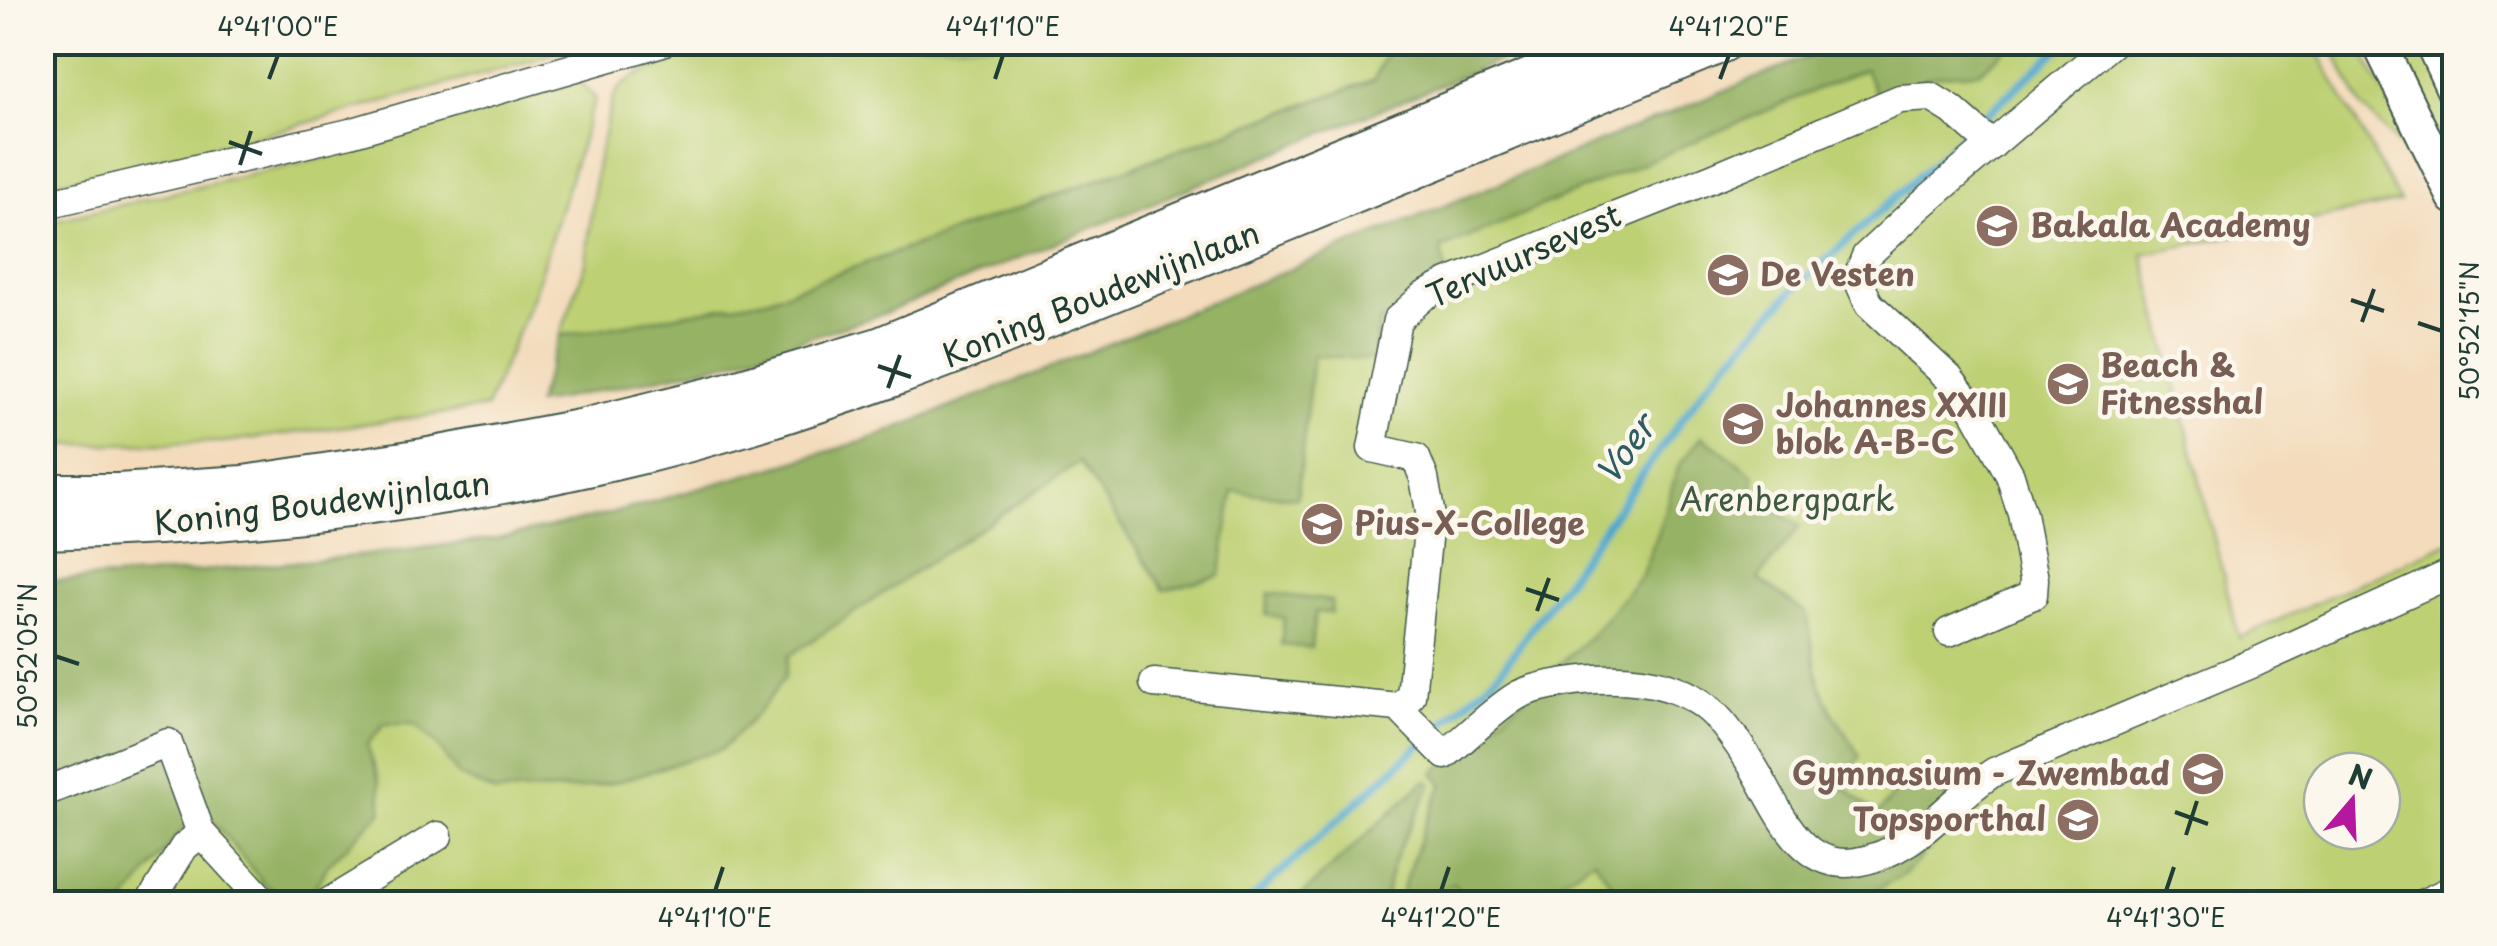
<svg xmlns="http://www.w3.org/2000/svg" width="2497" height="946" viewBox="0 0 2497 946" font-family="'Playpen Sans',sans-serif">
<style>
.green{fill:#bdd073;stroke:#6e8654;stroke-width:2.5;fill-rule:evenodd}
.forest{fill:#96b265;stroke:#5a784c;stroke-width:2.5}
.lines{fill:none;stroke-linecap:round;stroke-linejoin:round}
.stream{stroke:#4fa7cc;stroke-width:8}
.minor-casing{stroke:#3f5548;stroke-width:31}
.major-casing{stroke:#3f5548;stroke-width:36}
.highway-casing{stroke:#3f5548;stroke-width:44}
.minor{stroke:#fff;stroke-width:28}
.major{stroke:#fff;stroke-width:32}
.highway{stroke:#fff;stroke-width:40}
.ticks{fill:none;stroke:#1f3d34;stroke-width:4}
.labels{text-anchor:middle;stroke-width:9;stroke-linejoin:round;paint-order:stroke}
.education-label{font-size:32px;font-weight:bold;fill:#785e54;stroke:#fbf7ec;text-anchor:start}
.street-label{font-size:32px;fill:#1f3d34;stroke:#fbf7ec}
.park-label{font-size:32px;fill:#3f5a41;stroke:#fbf7ec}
.water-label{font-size:35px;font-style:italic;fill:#2d5d62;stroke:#fbf7ec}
.neatline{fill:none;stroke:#1f3d34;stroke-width:4}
.ticks-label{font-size:25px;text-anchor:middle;fill:#1f3d34}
</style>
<rect width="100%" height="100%" fill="#fbf7ec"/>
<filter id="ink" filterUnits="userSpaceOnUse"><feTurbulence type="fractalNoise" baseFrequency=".01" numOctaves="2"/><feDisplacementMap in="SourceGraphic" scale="20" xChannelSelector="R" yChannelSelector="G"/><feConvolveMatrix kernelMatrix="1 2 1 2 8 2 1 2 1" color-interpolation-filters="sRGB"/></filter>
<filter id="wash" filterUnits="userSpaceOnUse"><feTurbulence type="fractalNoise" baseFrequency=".0048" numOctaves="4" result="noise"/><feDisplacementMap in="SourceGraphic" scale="40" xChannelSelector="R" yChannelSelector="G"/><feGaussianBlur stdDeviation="2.25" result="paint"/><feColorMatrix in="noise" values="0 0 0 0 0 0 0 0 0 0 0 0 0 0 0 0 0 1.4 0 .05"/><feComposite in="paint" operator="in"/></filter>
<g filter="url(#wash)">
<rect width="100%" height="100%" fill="#f3dbbb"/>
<!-- green -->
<g class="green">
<polygon points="42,43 43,42 577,43 573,47 530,61 234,143 43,186"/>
<polygon points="720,43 1391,43 1374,79 767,299 560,336 586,263 597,162 613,98 619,88 637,75"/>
<path d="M1841,43h472l87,159 -257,52 96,384 215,-98v363l-2411,1v-322l151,-10 173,-17 130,-16 117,-26 251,-72 180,-71zM2322,771h60v60h-60z"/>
<path d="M2330,43c14,0 25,-1 34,11l59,115 -5,2 -15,-22 -41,-42z"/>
<polygon points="2392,43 2454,43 2454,169"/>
<polygon points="579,81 595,98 534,293 486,408 223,442 43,445 43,223 335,155"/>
</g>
<!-- forest -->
<g class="forest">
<polygon points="1391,42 1542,43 880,315 726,363 536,404 560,336 767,299 1374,80"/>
<polygon points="1841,43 2014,43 1981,71 1927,77 1882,107 1865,69 1441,249 1448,283 1397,320 1380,321 1373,360 1313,355 1297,498 1233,491 1220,576 1164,590 1079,462 789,656 785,677 760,711 722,749 616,782 578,789 496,793 459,776 437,745 414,724 384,724 367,745 379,781 382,811 328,865 310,896 290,901 264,884 209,816 183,828 125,903 43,904 43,582 194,572 367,555 497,539 614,513 865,441 1045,370"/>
<polygon points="1702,436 1754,475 1753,494 1800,526 1758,579 1807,614 1818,680 1831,710 1860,757 1839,783 1877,815 1912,772 1940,794 1970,807 1905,874 1877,890 1876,903 1624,903 1594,859 1528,903 1467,903 1453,884 1420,903 1408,903 1401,892 1423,830 1443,784 1434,773 1522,700 1592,634 1642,575 1663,517 1679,465"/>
<polygon points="1269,593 1332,601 1331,613 1315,612 1311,648 1281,645 1284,618 1266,615"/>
<path d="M1426,780l5,4c-17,39 -45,76 -45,119h-93z"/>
</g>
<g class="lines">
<!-- stream -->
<g class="stream">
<polyline points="1977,123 2066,42"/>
<polyline points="1246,904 1500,672 1706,386 1792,291 1967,132"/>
</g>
</g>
</g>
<g filter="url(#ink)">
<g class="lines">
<!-- minor casing -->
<g class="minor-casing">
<g id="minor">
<polyline points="42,205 350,133 662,42"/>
<polyline points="1949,632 2033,595 2034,579 2022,514 2010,475 1992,442 1974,410 1949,378 1869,304 1860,284 1860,271 1866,256 1921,205 2113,42"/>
<path d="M1154,683l244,24 47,48c23,-19 45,-42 70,-58 16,-11 61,-17 81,-18 40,-2 84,4 115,32 16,15 29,35 41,54 24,38 47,107 104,97 62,-10 89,-59 138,-90l262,-110 198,-90"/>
<polyline points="1398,707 1411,696 1430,511 1424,478 1416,458 1372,448 1397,320 1424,296 1448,283 1712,178 1900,99 1931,97 1952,110 1992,145"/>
<polyline points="42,793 168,743 201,833 266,904"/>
<polyline points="149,904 184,847 201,833"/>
<polyline points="326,904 438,836"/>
<polyline points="2422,904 2454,889"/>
</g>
</g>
<!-- major casing -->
<g class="major-casing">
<g id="major">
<polyline points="2378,42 2454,198"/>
<polyline points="2431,42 2454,92"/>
</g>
</g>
<!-- highway casing -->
<g class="highway-casing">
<g id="highway">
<polyline points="42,494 118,494 244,486 424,459 580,430 718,396 879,348 1620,42"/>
<path d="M42,529c192,-5 384,-25 571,-69 190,-43 372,-117 552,-190 186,-75 371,-152 557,-228"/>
</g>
</g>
<!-- minor -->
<use href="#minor" class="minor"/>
<!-- major -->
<use href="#major" class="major"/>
<!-- highway -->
<use href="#highway" class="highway"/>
</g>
</g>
<!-- ticks -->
<path class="ticks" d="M269,79l9,-24M995,79l8,-24M1720,79l9,-24M229,142l33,12M240,165l11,-34M2351,300l33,11M2362,322l12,-33M2418,323l24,8M878,366l33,11M888,388l12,-33M1526,589l33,11M1537,611l12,-33M55,656l24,8M2175,812l33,12M2186,835l11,-34M715,891l8,-24M1441,891l8,-24M2166,891l8,-24"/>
<!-- icons -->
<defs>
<g id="university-disc" transform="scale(2.25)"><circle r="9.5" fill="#8d6e63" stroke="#fbf7ec"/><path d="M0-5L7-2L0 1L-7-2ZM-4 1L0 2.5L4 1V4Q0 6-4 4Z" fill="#fff"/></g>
</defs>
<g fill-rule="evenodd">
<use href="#university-disc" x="1997" y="226"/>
<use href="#university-disc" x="1728" y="275"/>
<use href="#university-disc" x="2068" y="384"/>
<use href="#university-disc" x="1743" y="424"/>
<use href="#university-disc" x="1322" y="524"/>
<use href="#university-disc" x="2203" y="774"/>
<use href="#university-disc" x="2078" y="820"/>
</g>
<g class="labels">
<!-- education labels -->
<g class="education-label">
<text x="2030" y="237">Bakala Academy</text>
<text x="1760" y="286">De Vesten</text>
<text x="2100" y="377">Beach &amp;<tspan x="2100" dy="37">Fitnesshal</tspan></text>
<text x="1776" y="417">Johannes XXIII<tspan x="1776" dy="37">blok A-B-C</tspan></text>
<text x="1354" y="535">Pius-X-College</text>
<text x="2170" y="785" text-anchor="end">Gymnasium - Zwembad</text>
<text x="2046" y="831" text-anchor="end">Topsporthal</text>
</g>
<!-- street labels -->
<g class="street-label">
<text transform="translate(1524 256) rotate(-24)" y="11">Tervuursevest</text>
<text transform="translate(1101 295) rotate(-22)" y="11">Koning Boudewijnlaan</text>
<text transform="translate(322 504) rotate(-7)" y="11">Koning Boudewijnlaan</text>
</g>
<!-- park labels -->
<g class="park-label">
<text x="1787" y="511">Arenbergpark</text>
</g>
<!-- water labels -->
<g class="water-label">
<text transform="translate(1626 450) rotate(-54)" y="12">Voer</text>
</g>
</g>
<!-- margin -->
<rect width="2497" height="946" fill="none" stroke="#fbf7ec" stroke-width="110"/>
<!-- north arrow -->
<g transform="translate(2352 801) rotate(19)"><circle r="48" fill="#fbf7ec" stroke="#a3ada2" stroke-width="2.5"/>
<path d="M0-8L18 38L0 25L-18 38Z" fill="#b5179e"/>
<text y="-15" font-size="28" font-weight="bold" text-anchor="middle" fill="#1f3d34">N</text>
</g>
<rect x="55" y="55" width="2387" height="836" class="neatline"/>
<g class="ticks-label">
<text x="278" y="36">4°41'00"E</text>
<text x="1003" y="36">4°41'10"E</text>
<text x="1729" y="36">4°41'20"E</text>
<text transform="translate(2470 331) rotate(-90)" y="9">50°52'15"N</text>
<text transform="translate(28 656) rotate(-90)" y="9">50°52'05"N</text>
<text x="715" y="927">4°41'10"E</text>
<text x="1441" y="927">4°41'20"E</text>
<text x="2166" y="927">4°41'30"E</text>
</g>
</svg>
